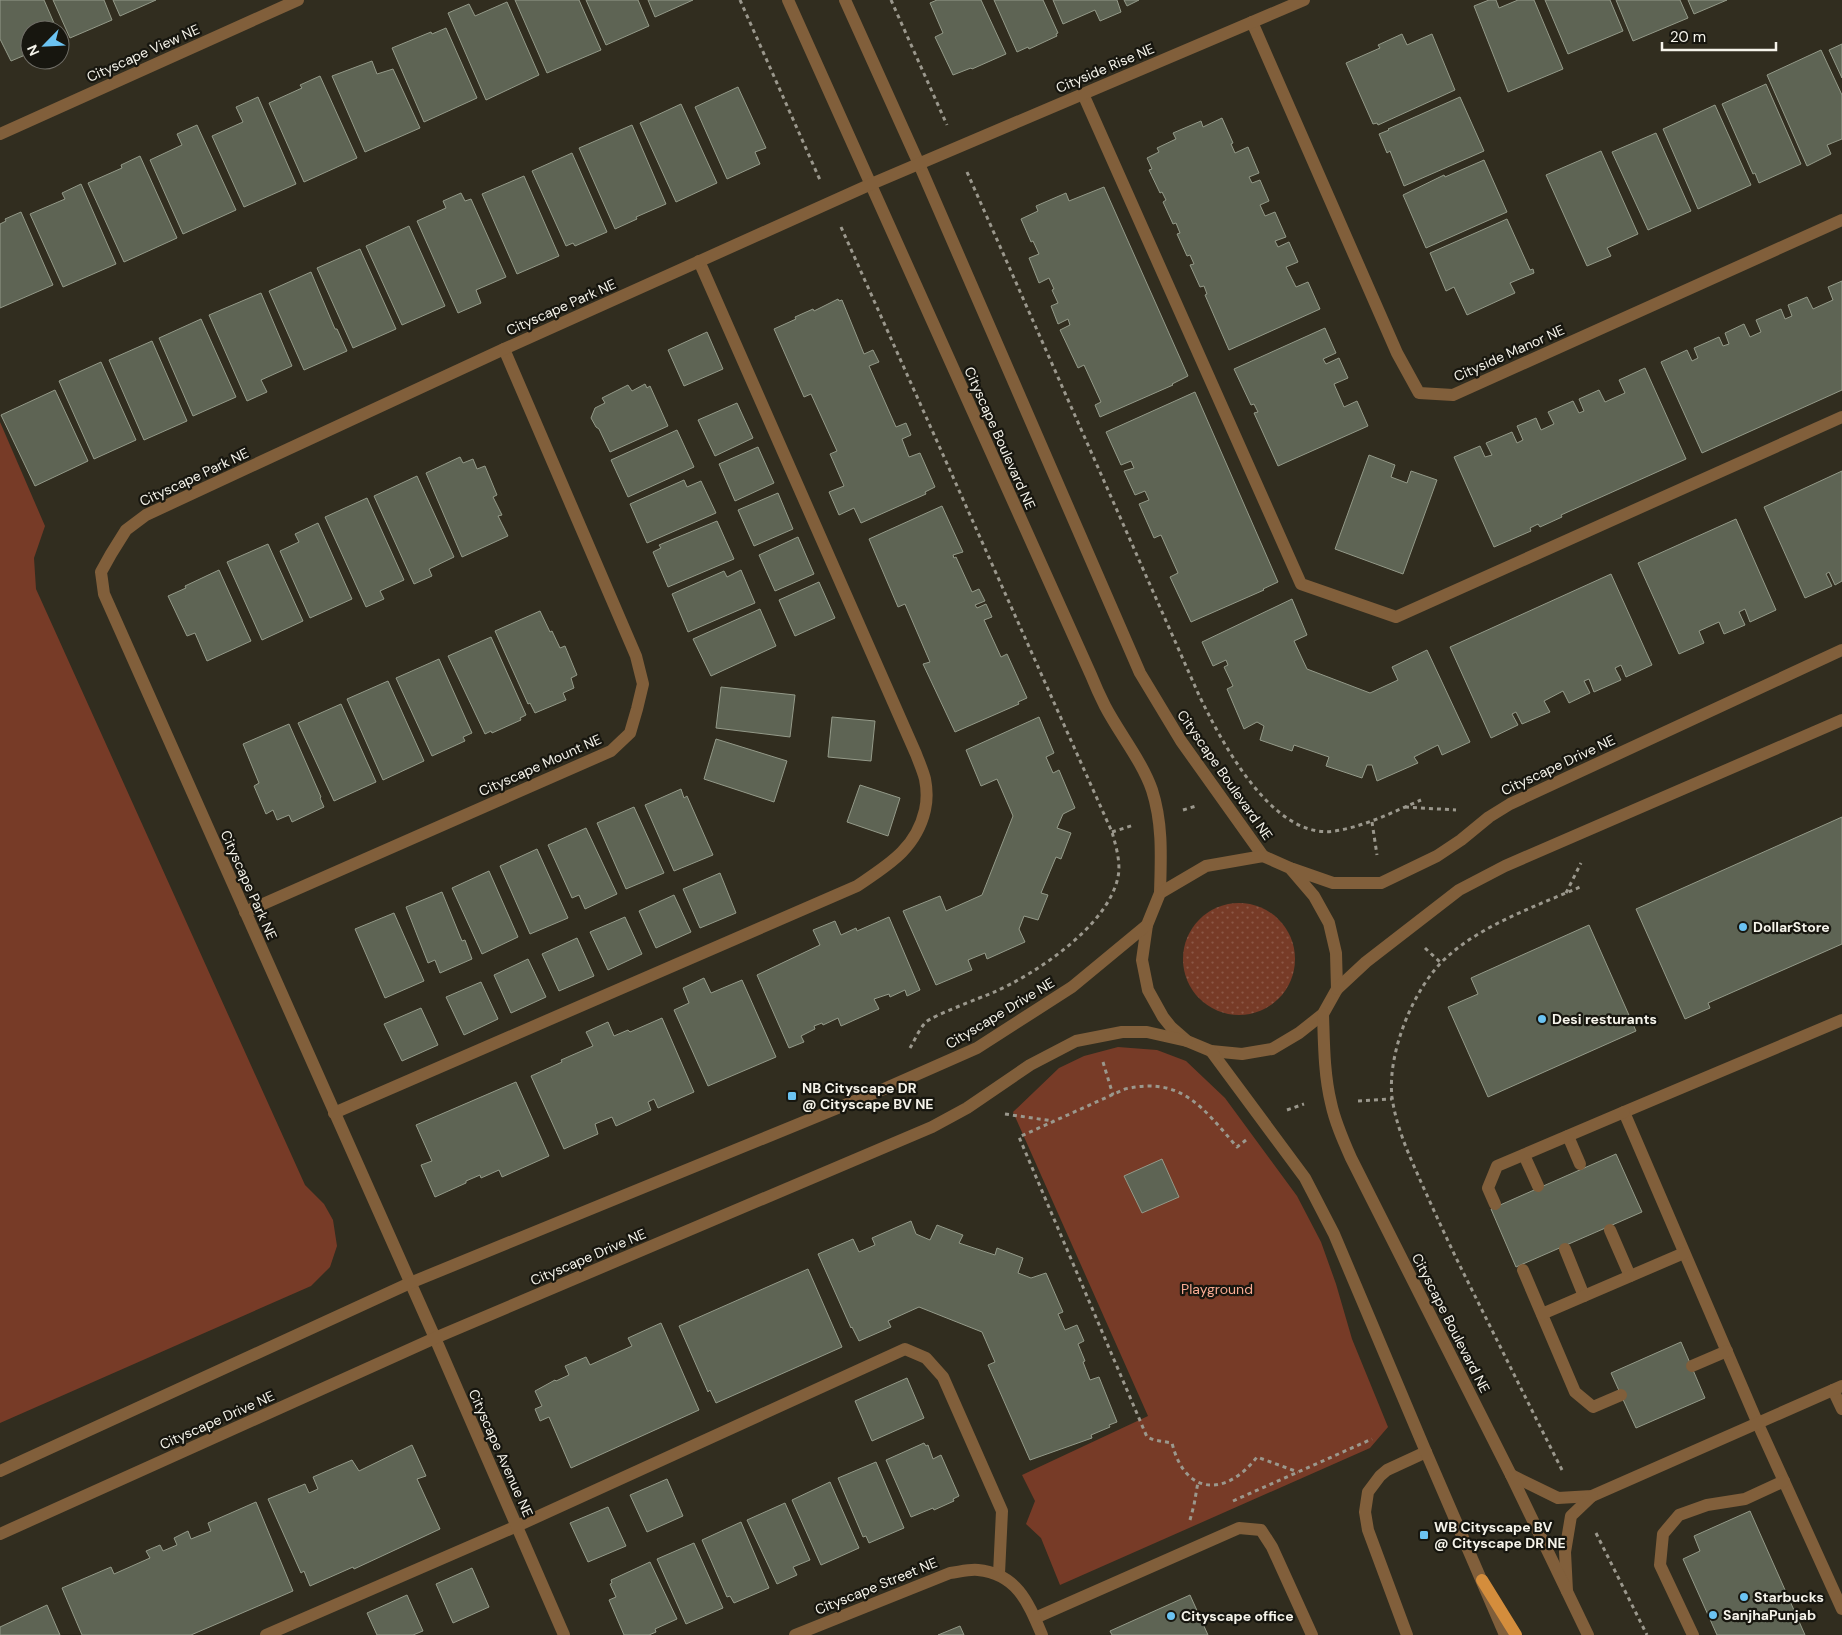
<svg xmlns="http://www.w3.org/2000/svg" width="1842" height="1635" viewBox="0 0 1842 1635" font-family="'DM Sans',sans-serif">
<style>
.grass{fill:url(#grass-dots)}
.green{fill:#773b27}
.building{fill:#5e6454;stroke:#949a89}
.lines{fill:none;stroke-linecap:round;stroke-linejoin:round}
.path{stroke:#9b988d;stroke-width:3;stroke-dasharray:4 4;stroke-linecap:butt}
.service{stroke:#815f3b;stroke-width:12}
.minor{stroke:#815f3b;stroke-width:12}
.tertiary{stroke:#815f3b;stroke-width:12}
.primary{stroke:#d48d3c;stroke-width:12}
.poi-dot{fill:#6bc3f2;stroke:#17160f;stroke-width:2}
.labels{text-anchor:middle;stroke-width:4.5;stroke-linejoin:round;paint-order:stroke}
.street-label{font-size:14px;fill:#f5f3ea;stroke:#17160f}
.poi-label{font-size:14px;font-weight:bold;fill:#f5f3ea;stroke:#17160f;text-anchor:start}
.park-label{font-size:14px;fill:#f9ac94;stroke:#17160f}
</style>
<defs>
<pattern id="grass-dots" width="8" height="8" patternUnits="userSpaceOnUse" patternTransform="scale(1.25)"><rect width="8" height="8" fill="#773b27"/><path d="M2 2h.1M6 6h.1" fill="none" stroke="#8b5846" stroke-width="1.8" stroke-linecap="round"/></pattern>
</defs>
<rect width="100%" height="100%" fill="#312d1f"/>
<!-- grass -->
<circle class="grass" cx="1239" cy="959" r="56"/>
<!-- green -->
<g class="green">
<polygon points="0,422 45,526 34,558 36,589 305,1185 324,1204 333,1220 337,1246 330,1267 311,1286 0,1423"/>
<polygon points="1118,1047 1157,1050 1186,1061 1225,1098 1297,1196 1321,1242 1336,1284 1352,1339 1388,1427 1370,1448 1060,1585 1041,1538 1026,1524 1035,1501 1022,1475 1148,1416 1013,1112 1059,1068 1084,1056"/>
</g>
<!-- building -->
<g class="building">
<polygon points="0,0 44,0 57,30 30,30 30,53 11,61 0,39"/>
<polygon points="53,0 104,0 112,20 70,38"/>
<polygon points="113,0 156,0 120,16"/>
<polygon points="515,0 579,0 601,50 547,73"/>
<polygon points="586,0 638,0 649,26 606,45"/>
<polygon points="648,0 693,0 655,17"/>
<polygon points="937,0 981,0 1006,54 972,69 971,68 953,75 935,37 943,33 930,3"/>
<polygon points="994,0 1043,0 1058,33 1056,34 1057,36 1029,49 1028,47 1017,52"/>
<polygon points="1053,0 1117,0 1121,12 1100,21 1095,10 1063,24"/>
<polygon points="1124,0 1139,0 1127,6"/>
<polygon points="1489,0 1496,0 1499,8 1518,0 1534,0 1563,69 1508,92 1474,6"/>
<polygon points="1545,0 1610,0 1623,31 1568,54"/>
<polygon points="1616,0 1680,0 1688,18 1633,41"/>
<polygon points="1688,0 1727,0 1694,14"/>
<polygon points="507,2 539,75 486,100 448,13 469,4 475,16"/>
<polygon points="446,28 477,98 424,122 392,48 431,32 432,34"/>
<polygon points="1402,34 1407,45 1432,34 1455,90 1378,125 1377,123 1373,124 1346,63 1380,48 1378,45"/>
<polygon points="1842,44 1842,78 1829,50"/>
<polygon points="1821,50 1842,95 1842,139 1827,145 1831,154 1807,166 1767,75"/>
<polygon points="372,61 377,74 393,69 420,128 365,152 332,76"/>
<polygon points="320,76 357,158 304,182 269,103 302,88 300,85"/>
<polygon points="1766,84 1801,164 1759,183 1755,173 1753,174 1722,104"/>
<polygon points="738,87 766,148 755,152 760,164 727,179 695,107"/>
<polygon points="258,97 296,184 244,207 212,136 243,122 236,107"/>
<polygon points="1460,97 1484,151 1404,186 1390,151 1387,153 1379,134 1389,130 1388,129"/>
<polygon points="681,104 717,183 676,202 640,123"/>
<polygon points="1715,105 1751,185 1698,209 1663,129"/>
<polygon points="1222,118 1233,143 1231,144 1235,153 1248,147 1259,173 1249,177 1252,183 1260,180 1269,201 1260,205 1265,216 1275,212 1286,237 1275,241 1278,247 1289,242 1298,262 1286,267 1296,287 1308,282 1320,309 1229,350 1205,295 1207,294 1204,286 1200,287 1190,265 1194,264 1190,255 1187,256 1177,234 1180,233 1176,223 1173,224 1163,202 1166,200 1162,192 1160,193 1149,170 1152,169 1147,158 1159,152 1157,148 1176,139 1173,133 1201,121 1203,127"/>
<polygon points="197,125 236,210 183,234 150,160 182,145 177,134"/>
<polygon points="632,125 666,204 636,217 637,219 615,229 579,148"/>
<polygon points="1656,133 1691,211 1648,230 1612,152"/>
<polygon points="1601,151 1638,234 1607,248 1611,256 1587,266 1546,175"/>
<polygon points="572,153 607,232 575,246 573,243 566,246 532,171"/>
<polygon points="140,156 177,238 124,262 88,183 122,168 121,165"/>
<polygon points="1484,160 1507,212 1426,248 1403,195 1444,175 1445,177"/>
<polygon points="524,176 559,256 517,274 482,194"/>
<polygon points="81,184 116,264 63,287 30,214 65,199 62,193"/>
<polygon points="1104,187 1188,376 1172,384 1173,385 1100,417 1095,405 1101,402 1084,365 1078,368 1060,330 1070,325 1068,319 1058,324 1051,306 1058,303 1052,290 1054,289 1049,278 1039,283 1029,258 1039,254 1033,241 1031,242 1021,219 1038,211 1036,206 1066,193 1069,201"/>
<polygon points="461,193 465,201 471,199 506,277 476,290 481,303 458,313 417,221 446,208 443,201"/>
<polygon points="21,212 53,285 0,308 0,224 6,221 5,219"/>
<polygon points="1507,219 1530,270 1533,269 1534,273 1510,283 1515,293 1467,315 1454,287 1446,291 1430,253"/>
<polygon points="409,226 445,306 402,325 366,246"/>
<polygon points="360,249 396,329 353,348 317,268"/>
<polygon points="311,272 335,329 337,329 347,351 304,370 269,291"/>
<polygon points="1842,281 1842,390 1702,453 1661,362 1687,350 1692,361 1698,358 1694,348 1719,337 1723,346 1729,344 1725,333 1744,324 1750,337 1761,332 1756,320 1781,309 1785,319 1792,316 1788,305 1807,297 1813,309 1833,300 1828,287"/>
<polygon points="261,293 292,366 261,380 267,392 247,401 209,315"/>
<polygon points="838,299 839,301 842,300 864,354 873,350 879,362 869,366 896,427 906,423 911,435 902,439 909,457 920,453 935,487 925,492 926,494 861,523 854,508 839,515 829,492 844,486 830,454 837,451 811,394 804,397 774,329 796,319 795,317 813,309 814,311"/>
<polygon points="201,319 236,397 193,416 159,338"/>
<polygon points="1325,328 1336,353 1323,359 1326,364 1339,358 1348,378 1334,384 1344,407 1357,401 1368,426 1278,466 1254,413 1258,412 1254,404 1251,405 1234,369"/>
<polygon points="707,332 723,369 684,386 668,350"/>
<polygon points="152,341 187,421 144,440 109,360"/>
<polygon points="101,362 136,440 94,459 59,381"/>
<polygon points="1645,368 1686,459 1561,515 1562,517 1540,527 1538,524 1530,528 1531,531 1494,547 1454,457 1480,446 1485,457 1492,455 1486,443 1512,432 1517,443 1523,440 1517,426 1536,418 1541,430 1554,424 1548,412 1573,401 1579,413 1584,411 1579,399 1599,390 1605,402 1625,393 1619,380"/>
<polygon points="645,384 647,388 650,386 668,426 610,452 599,429 596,427 591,418 595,408 605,403 602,398 628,385 632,391"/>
<polygon points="55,390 88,461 35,486 1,415"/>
<polygon points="1195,392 1278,582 1263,589 1264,590 1191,622 1170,577 1178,573 1161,535 1154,538 1139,504 1149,500 1145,491 1135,495 1124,471 1134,468 1131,461 1121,465 1106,432"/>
<polygon points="737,403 753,438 715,456 698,420"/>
<polygon points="677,430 694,467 628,497 611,460"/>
<polygon points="758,447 774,483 735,501 719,464"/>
<polygon points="1369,455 1395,465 1391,477 1407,483 1411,471 1437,480 1403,574 1335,549"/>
<polygon points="460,457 463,463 473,459 477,469 485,466 497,495 493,497 502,515 498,516 508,536 462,557 426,473"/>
<polygon points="1842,471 1842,581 1835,585 1829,572 1826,574 1832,586 1805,598 1764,507"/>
<polygon points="417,476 454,557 429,569 432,576 414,584 374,496"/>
<polygon points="684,480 687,487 701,481 716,513 647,543 630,504"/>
<polygon points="778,493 793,529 754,546 738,510"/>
<polygon points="367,498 404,580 380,591 384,599 366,607 325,517"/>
<polygon points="942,506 963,552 953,555 954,558 956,557 972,592 979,589 985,601 975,605 977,608 986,604 992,617 984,620 1001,657 1007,654 1027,698 1018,702 1019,704 955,732 923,664 930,662 905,604 898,607 869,539"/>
<polygon points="1736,519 1776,610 1750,622 1745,609 1739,612 1745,625 1724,634 1719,622 1699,631 1704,643 1679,654 1638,563"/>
<polygon points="717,521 734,559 668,587 653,552 661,548 659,545"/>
<polygon points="318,523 352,599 310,618 280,551 299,542 295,534"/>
<polygon points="798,537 814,574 775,591 759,555"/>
<polygon points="268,544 303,621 262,640 227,562"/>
<polygon points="219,570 251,641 207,661 195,633 187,636 168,596 186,588 185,586"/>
<polygon points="741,570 755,603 688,632 672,594 724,571 727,577"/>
<polygon points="1611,574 1652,665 1626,677 1621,665 1615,668 1621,680 1594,692 1589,679 1584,681 1590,693 1569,703 1563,691 1544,701 1550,712 1522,724 1516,712 1512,714 1518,725 1491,738 1450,647"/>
<polygon points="819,582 835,618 795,636 779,600"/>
<polygon points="1292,599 1307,635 1294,641 1307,669 1370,693 1398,680 1392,667 1427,650 1470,742 1442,755 1438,745 1414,757 1418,763 1377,781 1372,765 1367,765 1362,778 1326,766 1329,757 1294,745 1292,751 1260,740 1264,726 1257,722 1244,729 1227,689 1233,686 1224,667 1228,665 1226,660 1213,666 1202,642"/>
<polygon points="760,609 776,646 711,676 693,639"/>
<polygon points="540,611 550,632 552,631 560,648 565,646 577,675 571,678 574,688 563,693 566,700 535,713 530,703 528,704 495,631"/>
<polygon points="491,637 526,715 520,718 521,720 492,733 491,731 485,734 448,656"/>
<polygon points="439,659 472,733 463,737 465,741 432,756 396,678"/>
<polygon points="388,681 424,761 383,780 347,699"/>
<polygon points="721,687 795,695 790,737 716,728"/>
<polygon points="341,704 376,782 334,801 298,723"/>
<polygon points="832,717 875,721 871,761 828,757"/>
<polygon points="1039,717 1054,753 1046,757 1053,773 1059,770 1075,808 1063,814 1057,828 1071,833 1061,859 1056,857 1041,893 1048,895 1038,920 1024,916 1019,929 1025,942 987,959 985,953 968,960 972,970 936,985 903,911 940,896 946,911 982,895 1013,816 997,779 981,786 966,750"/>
<polygon points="289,724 321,797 320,798 324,807 292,822 289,815 277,820 273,810 266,814 254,786 259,783 243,744"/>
<polygon points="716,739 787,761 774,802 704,779"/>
<polygon points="860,785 900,798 888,836 847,822"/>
<polygon points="681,789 684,798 687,796 713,855 674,871 645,805"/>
<polygon points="634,807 664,873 626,889 597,823"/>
<polygon points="1842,817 1842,944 1708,1003 1710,1008 1685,1019 1636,909"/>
<polygon points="586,828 617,894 585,909 579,895 572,898 548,845"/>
<polygon points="537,849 568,918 530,934 500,866"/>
<polygon points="489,871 518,937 482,954 452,888"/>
<polygon points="720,873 736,913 700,928 683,889"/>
<polygon points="442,892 462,941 465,940 472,959 440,973 435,960 428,963 406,907"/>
<polygon points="674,895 691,932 656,948 639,911"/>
<polygon points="394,913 424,981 385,998 355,929"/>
<polygon points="625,917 642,954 608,970 590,932"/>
<polygon points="889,917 920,990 907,996 905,990 890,997 889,994 874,999 879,1009 841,1026 838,1018 823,1025 822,1023 814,1026 815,1029 801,1036 804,1042 789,1048 757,975 820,945 813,930 835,921 841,935 856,928 857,931"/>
<polygon points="1589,925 1636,1031 1488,1097 1448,1007 1478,994 1471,978"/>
<polygon points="577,938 594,976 559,991 542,954"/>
<polygon points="528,959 546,997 511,1013 494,975"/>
<polygon points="704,978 711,993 742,980 776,1057 708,1086 674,1010 689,1003 683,988"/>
<polygon points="481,982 498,1019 464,1035 446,997"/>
<polygon points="421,1008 438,1045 402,1061 384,1024"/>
<polygon points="662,1018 694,1092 658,1108 654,1099 648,1102 651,1110 616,1126 612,1117 595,1124 598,1134 564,1149 531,1076 562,1062 561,1060 593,1046 586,1032 608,1022 614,1036 628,1030 630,1032"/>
<polygon points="516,1082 549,1156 502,1177 499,1170 481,1178 480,1175 466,1181 466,1183 435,1197 421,1165 432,1161 416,1125"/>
<polygon points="1616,1154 1642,1212 1516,1267 1491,1209"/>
<polygon points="1162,1159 1179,1197 1142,1213 1124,1176"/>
<polygon points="911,1221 916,1234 930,1240 937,1225 963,1235 959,1243 995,1255 997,1248 1023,1258 1018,1273 1031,1278 1046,1273 1063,1312 1058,1314 1065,1330 1077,1325 1084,1341 1078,1344 1085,1361 1083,1362 1090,1380 1099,1377 1117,1422 1109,1425 1110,1427 1091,1435 1092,1438 1030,1460 988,1365 995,1362 982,1332 919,1307 888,1321 891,1327 859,1341 852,1327 851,1328 818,1254 853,1239 859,1252 875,1245 872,1238"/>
<polygon points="808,1269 842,1347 716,1403 710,1390 708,1392 679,1326"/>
<polygon points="661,1323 699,1410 571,1468 549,1417 540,1421 535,1409 542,1406 535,1391 555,1380 556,1381 569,1375 565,1366 586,1357 590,1365 632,1346 628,1338"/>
<polygon points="1681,1342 1705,1398 1636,1428 1611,1373"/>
<polygon points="907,1378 924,1418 872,1441 855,1401"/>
<polygon points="924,1443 926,1446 928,1445 933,1459 941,1455 959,1496 953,1499 954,1501 934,1510 933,1508 911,1517 886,1460"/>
<polygon points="412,1445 426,1476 417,1479 440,1529 354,1569 353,1567 310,1586 304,1571 301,1573 268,1499 305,1484 309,1493 318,1489 313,1477 352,1460 359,1471"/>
<polygon points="876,1462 904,1528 869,1543 866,1536 863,1537 838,1478"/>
<polygon points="667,1479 683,1516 647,1532 630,1495"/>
<polygon points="830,1482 859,1548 821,1565 792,1500"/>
<polygon points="256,1502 293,1591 191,1635 82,1635 62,1588 111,1567 114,1574 150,1558 146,1551 160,1545 163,1551 177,1545 174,1538 188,1531 191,1539 211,1531 208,1523"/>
<polygon points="785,1503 810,1560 793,1567 797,1575 777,1584 747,1520"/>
<polygon points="608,1507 626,1546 588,1562 570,1523"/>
<polygon points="1750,1511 1805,1635 1717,1635 1683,1559 1700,1551 1694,1536"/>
<polygon points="741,1522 769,1588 734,1603 730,1596 727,1597 702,1540"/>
<polygon points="694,1543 723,1608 686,1624 657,1559"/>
<polygon points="650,1562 677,1619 655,1629 656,1632 649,1635 624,1635 609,1600 616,1597 610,1584 612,1583 611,1580"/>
<polygon points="472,1568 489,1607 453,1623 436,1584"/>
<polygon points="407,1595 423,1631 413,1635 377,1635 367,1613"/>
<polygon points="1190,1595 1208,1635 1112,1635 1110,1631"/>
<polygon points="47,1605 60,1635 0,1635 0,1627"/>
<polygon points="960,1626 964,1635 938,1635"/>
</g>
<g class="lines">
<!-- path -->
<g class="path">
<polyline points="740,0 820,180"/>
<polyline points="891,0 947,125"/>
<path d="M967,172l231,521c22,46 74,148 137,138 31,-5 58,-19 86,-31"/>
<path d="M841,227l271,605c4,14 9,31 6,45 -10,49 -82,97 -126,116 -12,5 -60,23 -66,29 -7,7 -11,18 -16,26"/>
<polyline points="1405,807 1456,810"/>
<polyline points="1183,810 1196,806"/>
<polyline points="1372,822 1377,855"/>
<polyline points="1112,832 1134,825"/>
<polyline points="1566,893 1581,863"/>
<polyline points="1425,948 1441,963"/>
<polyline points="1103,1062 1113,1095"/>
<polyline points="1358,1101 1392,1099"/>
<polyline points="1287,1110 1304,1104"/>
<polyline points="1005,1114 1053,1121"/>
<path d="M1246,1140l-9,7c-34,-39 -55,-71 -112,-58l-106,48 128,300 7,3 18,3c13,53 54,54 85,14l41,15"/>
<path d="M1562,1470c-33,-65 -65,-130 -98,-196 -15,-30 -29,-61 -43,-92 -12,-27 -25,-55 -29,-85 -5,-44 22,-111 55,-140 35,-32 89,-51 133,-70"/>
<polyline points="1233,1501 1372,1439"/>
<polyline points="1190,1520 1194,1505 1198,1482"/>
<polyline points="1596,1533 1647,1635"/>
</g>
<!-- service -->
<g class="service">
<polyline points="1083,94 1301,584 1396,617 1842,417"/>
<polyline points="1842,1020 1624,1112 1758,1424 1842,1609"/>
<path d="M334,1113l523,-227c31,-21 59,-37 68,-76 2,-9 2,-21 0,-31 -2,-8 -6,-17 -9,-25l-217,-493"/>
<polyline points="1568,1136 1580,1164"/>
<polyline points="1524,1155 1538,1186"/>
<polyline points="1495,1204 1488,1188 1497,1166 1624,1112"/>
<polyline points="1610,1230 1630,1276"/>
<polyline points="1565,1249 1584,1296"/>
<polyline points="1523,1270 1575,1392 1593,1407 1621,1395"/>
<polyline points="1542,1314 1684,1253"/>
<polyline points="1692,1366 1727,1351"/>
<polyline points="1833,1390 1842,1409"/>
<polyline points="1511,1475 1558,1498 1592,1496 1842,1386"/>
<polyline points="1567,1591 1565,1552 1571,1516 1592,1496"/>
<polyline points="1035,1618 1239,1528 1261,1530 1272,1547 1312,1635"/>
<polyline points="266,1635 517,1526 905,1349 926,1358 943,1377 1002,1511 999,1574"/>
<polyline points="1407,1635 1368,1530 1365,1512 1368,1492 1380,1476 1387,1470 1426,1452"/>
<polyline points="1693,1635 1660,1565 1663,1534 1679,1515 1707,1505 1745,1499 1784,1481"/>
</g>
<!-- minor -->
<g class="minor">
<path d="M788,0l303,675c4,10 9,21 14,31 14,27 37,55 47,84 11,34 9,68 8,103"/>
<polyline points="845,0 919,164 1140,673 1181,741 1263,856"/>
<polyline points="1252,22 1397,353 1419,393 1453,395 1842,220"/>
<polyline points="0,134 298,0"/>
<polyline points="245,912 611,751 630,733 637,709 643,684 636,656 504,349"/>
<polyline points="564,1635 435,1338 104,594 101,572 111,554 126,530 146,515 504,349 869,185 1304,0"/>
<path d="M795,1635l155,-62c9,-1 19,-4 28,-3 39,4 50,32 64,65"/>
</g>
<!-- tertiary -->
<g class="tertiary">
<polyline points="1290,868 1314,896 1329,923 1336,953 1337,989 1323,1014 1299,1033 1272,1049 1242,1054 1211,1051 1187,1041 1171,1027 1163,1017 1148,990 1142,960 1147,925 1160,893 1206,866 1263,856 1290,868 1333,883 1381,883 1437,856 1461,840 1489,817 1510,804 1842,650"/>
<polyline points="1337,989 1366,962 1459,890 1505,866 1842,720"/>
<path d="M1323,1014c1,30 1,60 8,89 4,19 12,37 20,55l160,317 77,160"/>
<polyline points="1211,1051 1305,1178 1334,1234 1426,1452 1505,1635"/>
<polyline points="0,1471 410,1283 884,1089 977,1048 1072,987 1147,925"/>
<polyline points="0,1534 435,1338 932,1127 967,1108 1030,1065 1076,1041 1122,1032 1147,1032 1187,1041"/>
</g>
<!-- primary -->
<polyline class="primary" points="1482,1580 1516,1635"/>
</g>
<!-- markers -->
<g class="poi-dot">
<circle cx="1743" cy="927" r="5"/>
<circle cx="1542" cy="1019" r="5"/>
<rect x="787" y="1091" width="10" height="10" rx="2.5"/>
<rect x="1419" y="1530" width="10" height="10" rx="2.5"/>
<circle cx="1744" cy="1597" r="5"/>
<circle cx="1713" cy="1615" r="5"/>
<circle cx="1171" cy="1616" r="5"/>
</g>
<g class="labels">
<!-- street labels -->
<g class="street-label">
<text transform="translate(143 53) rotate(-24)" y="5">Cityscape View NE</text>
<text transform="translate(1105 68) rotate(-23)" y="5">Cityside Rise NE</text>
<text transform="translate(561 307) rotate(-24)" y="5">Cityscape Park NE</text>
<text transform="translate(1509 353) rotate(-24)" y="5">Cityside Manor NE</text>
<text transform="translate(1000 438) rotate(66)" y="5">Cityscape Boulevard NE</text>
<text transform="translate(194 477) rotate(-25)" y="5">Cityscape Park NE</text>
<text transform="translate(540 765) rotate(-24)" y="5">Cityscape Mount NE</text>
<text transform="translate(1558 765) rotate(-25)" y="5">Cityscape Drive NE</text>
<text transform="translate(1225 775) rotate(55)" y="5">Cityscape Boulevard NE</text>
<text transform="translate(249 885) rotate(66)" y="5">Cityscape Park NE</text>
<text transform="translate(1000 1013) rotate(-31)" y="5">Cityscape Drive NE</text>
<text transform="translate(588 1257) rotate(-23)" y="5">Cityscape Drive NE</text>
<text transform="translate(1451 1323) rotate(63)" y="5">Cityscape Boulevard NE</text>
<text transform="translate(217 1420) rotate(-24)" y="5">Cityscape Drive NE</text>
<text transform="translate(501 1453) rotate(66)" y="5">Cityscape Avenue NE</text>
<text transform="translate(876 1586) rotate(-22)" y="5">Cityscape Street NE</text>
</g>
<!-- poi labels -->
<g class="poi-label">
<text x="1753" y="932">DollarStore</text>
<text x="1552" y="1024">Desi resturants</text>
<text x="802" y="1093">NB Cityscape DR<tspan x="802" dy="16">@ Cityscape BV NE</tspan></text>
<text x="1434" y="1532">WB Cityscape BV<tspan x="1434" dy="16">@ Cityscape DR NE</tspan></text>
<text x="1754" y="1602">Starbucks</text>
<text x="1723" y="1620">SanjhaPunjab</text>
<text x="1181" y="1621">Cityscape office</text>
</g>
<!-- park labels -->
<g class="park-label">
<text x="1217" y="1294">Playground</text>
</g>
</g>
<!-- north arrow -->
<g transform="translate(45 45) rotate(246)"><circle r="24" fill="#17160f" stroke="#706e67"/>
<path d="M0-4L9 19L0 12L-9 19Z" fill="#6bc3f2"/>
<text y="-8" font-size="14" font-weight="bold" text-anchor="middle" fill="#f5f3ea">N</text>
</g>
<!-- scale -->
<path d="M1662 42v8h114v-8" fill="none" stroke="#f5f3ea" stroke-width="2.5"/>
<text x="1670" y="42" font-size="15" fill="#f5f3ea" stroke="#17160f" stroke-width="4" paint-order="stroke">20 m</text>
</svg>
